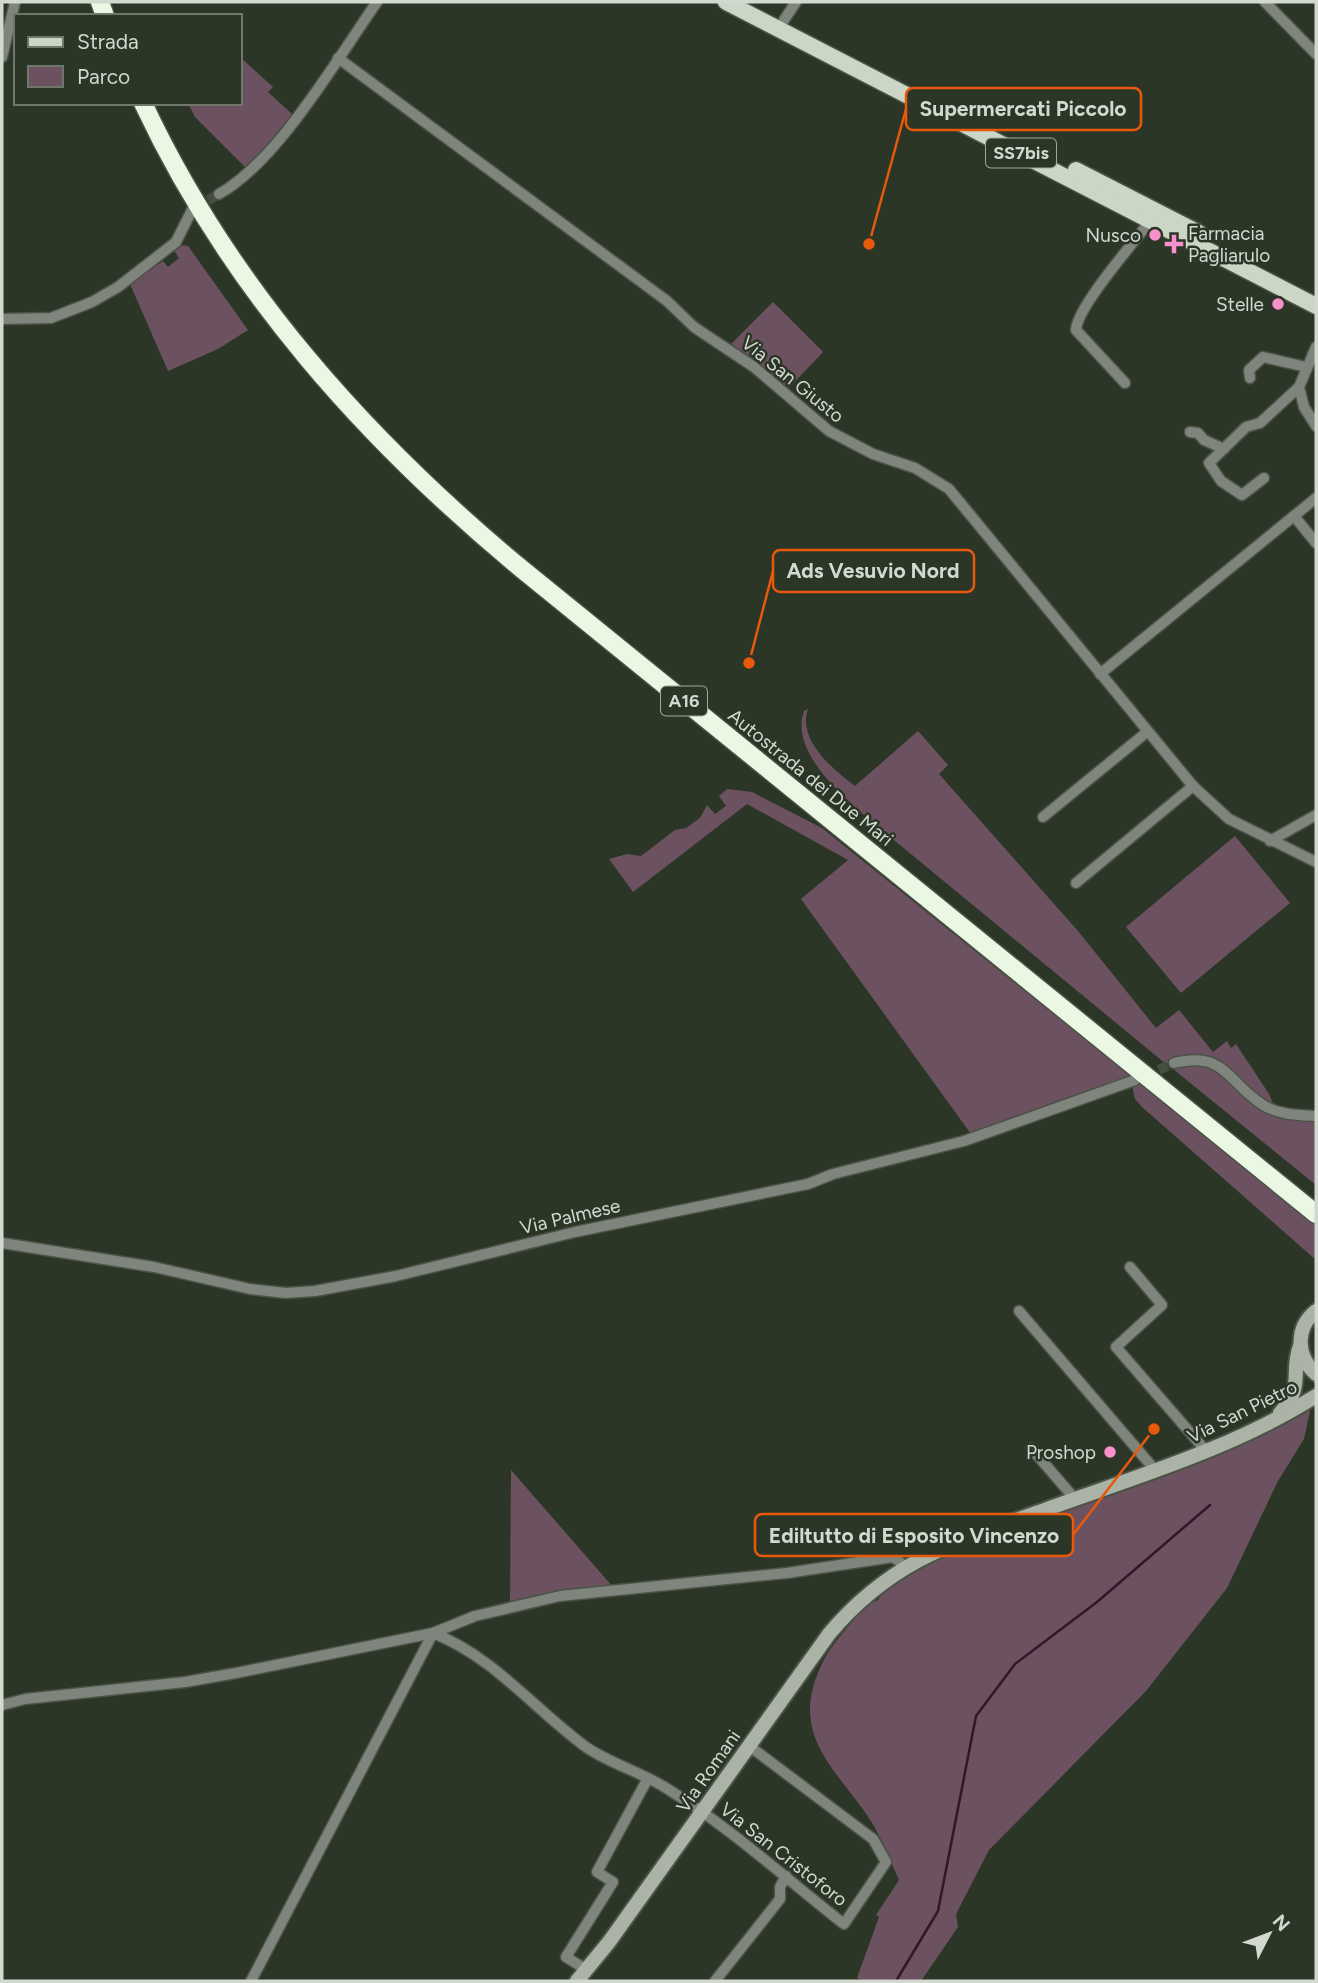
<svg xmlns="http://www.w3.org/2000/svg" width="1318" height="1983" viewBox="0 0 1318 1983" font-family="Figtree,sans-serif">
<style>
.green{fill:#6c5260}
.lines{fill:none;stroke-linecap:round;stroke-linejoin:round}
.stream{stroke:#331627;stroke-width:2.5}
.street-tunnel{stroke:#454e40;stroke-width:10;stroke-dasharray:10 5;stroke-linecap:butt}
.street-casing{stroke:#4a5345;stroke-width:13}
.secondary-casing{stroke:#4a5345;stroke-width:18}
.primary-casing{stroke:#4a5345;stroke-width:19}
.highway-casing{stroke:#4a5345;stroke-width:21}
.street{stroke:#7f847d;stroke-width:10}
.secondary{stroke:#aab3a6;stroke-width:14}
.primary{stroke:#ccd6c6;stroke-width:16}
.highway{stroke:#eaf7e3;stroke-width:18}
.poi-dot{fill:#f890cc;stroke:#2c3627;stroke-width:2.5}
.labels{text-anchor:middle;stroke-width:5;stroke-linejoin:round;paint-order:stroke}
.shield{fill:#2c3627;stroke:#a0a89d;stroke-width:2}
.shield-label{font-size:18px;font-weight:bold;fill:#d2d9cf}
.poi-label{font-size:19px;fill:#d2d9cf;stroke:#2c3627;text-anchor:end}
.street-label{font-size:19px;fill:#d2d9cf;stroke:#2c3627}
.leader{fill:none;stroke:#e8590c;stroke-width:2.5}
.callout-dot{fill:#e8590c;stroke:#2c3627;stroke-width:2.5}
.callout{fill:#2c3627;stroke:#e8590c;stroke-width:2.5}
.callout-label{font-size:21px;text-anchor:middle;font-weight:bold;fill:#d2d9cf}
</style>
<rect width="100%" height="100%" fill="#2c3627"/>
<!-- green -->
<g class="green">
<polygon points="240,57 273,87 268,92 292,114 248,170 195,117 188,103 240,103"/>
<polygon points="180,245 188,246 248,330 218,349 168,371 130,284 163,261 168,267 179,258 174,251"/>
<polygon points="773,302 823,352 786,391 730,345"/>
<path d="M808,709c-11,30 24,60 47,77l63,-55 30,34 -9,9 139,157 78,97 23,-18 34,42 14,-11 4,7 5,-4 33,50 5,12 -10,-4 -51,-43c-17,-6 -32,-4 -47,5l-300,-247c-27,-25 -76,-66 -62,-106z"/>
<polygon points="727,789 752,792 822,828 1132,1077 971,1134 801,899 848,860 747,804 633,892 609,859 627,854 641,856 675,830 686,828 700,818 707,805 715,814 726,806 719,796"/>
<polygon points="1235,836 1290,903 1181,993 1126,927"/>
<polygon points="1196,1063 1216,1068 1263,1110 1316,1119 1316,1185 1173,1069"/>
<polygon points="1139,1083 1316,1226 1316,1260 1142,1107 1135,1099 1132,1085"/>
<path d="M1306,1407l4,4 -6,28 -26,42 -51,107 -81,103 -157,159 -33,64 2,13 -37,54h-59l-5,-3 22,-61 -3,-2 23,-35c-9,-20 -17,-41 -28,-59 -34,-52 -82,-84 -51,-153 11,-26 35,-47 51,-70l4,4 5,-4 -4,-4 16,-13 54,-28 305,-112z"/>
<polygon points="511,1470 612,1586 510,1602"/>
</g>
<g class="lines">
<!-- stream -->
<polyline class="stream" points="896,1981 938,1911 976,1716 1015,1664 1097,1602 1210,1505"/>
<!-- street-tunnel -->
<g class="street-tunnel">
<polyline points="195,208 219,194"/>
<polyline points="1145,1076 1174,1063"/>
</g>
<!-- street casing -->
<g class="street-casing">
<g id="street">
<polyline points="1265,2 1316,54"/>
<polyline points="784,20 796,2"/>
<polyline points="2,57 15,2"/>
<polyline points="338,58 667,301 694,327 754,367 829,431 873,454 915,468 949,489 1193,786 1229,819 1316,862"/>
<path d="M219,194c59,-33 118,-135 158,-192"/>
<polyline points="2,319 51,318 92,302 118,287 176,242 192,210"/>
<polyline points="1316,347 1299,387 1304,407 1316,426"/>
<polyline points="1250,378 1249,370 1263,357 1306,367"/>
<path d="M1125,383l-49,-53c1,-23 59,-89 75,-110"/>
<polyline points="1190,432 1198,433 1204,440 1224,449"/>
<polyline points="1264,478 1242,495 1221,481 1209,463 1246,427 1260,423 1299,387"/>
<polyline points="1294,516 1316,543"/>
<polyline points="1100,674 1316,498"/>
<polyline points="1043,817 1147,732"/>
<polyline points="1270,841 1316,815"/>
<polyline points="1076,883 1193,786"/>
<path d="M1174,1063c52,-12 52,18 89,42 16,10 35,10 53,11"/>
<polyline points="2,1243 154,1267 250,1289 286,1293 315,1291 396,1276 575,1232 808,1184 833,1174 964,1141 1135,1080"/>
<polyline points="1130,1267 1162,1305 1116,1347 1206,1451"/>
<polyline points="1019,1311 1155,1470"/>
<polyline points="1031,1448 1075,1499"/>
<path d="M433,1633c61,24 101,76 153,114 25,17 55,25 80,41 64,39 119,90 178,136l42,-62 -13,-23 -125,-94"/>
<polyline points="2,1705 25,1699 185,1682 236,1673 433,1633 475,1616 560,1596 787,1573 893,1557 905,1566"/>
<polyline points="587,1970 566,1957 613,1882 597,1872 647,1780"/>
<polyline points="251,1981 433,1633"/>
<polyline points="715,1981 780,1899 780,1887 786,1876"/>
</g>
</g>
<!-- secondary casing -->
<g class="secondary-casing">
<g id="secondary">
<path d="M1316,1311c-21,17 -20,45 0,63"/>
<path d="M1280,1413c25,-26 10,-42 20,-67"/>
<path d="M577,1981l32,-39 220,-308c63,-75 129,-93 218,-125 91,-33 187,-61 269,-113"/>
</g>
</g>
<!-- primary casing -->
<g class="primary-casing">
<g id="primary">
<polyline points="726,2 1316,306"/>
<polyline points="1076,170 1199,233"/>
</g>
</g>
<!-- highway casing -->
<g class="highway-casing">
<g id="highway">
<polyline points="100,2 105,16"/>
<path d="M143,103c87,186 224,338 380,467l793,644"/>
</g>
</g>
<!-- street -->
<use href="#street" class="street"/>
<!-- secondary -->
<use href="#secondary" class="secondary"/>
<!-- primary -->
<use href="#primary" class="primary"/>
<!-- highway -->
<use href="#highway" class="highway"/>
</g>
<!-- markers -->
<g class="poi-dot">
<circle cx="1155" cy="235" r="7"/>
<path d="M1170.5 233.5h7v7h7v7h-7v7h-7v-7h-7v-7h7z"/>
<circle cx="1278" cy="304" r="7"/>
<circle cx="1110" cy="1452" r="7"/>
</g>
<g class="labels">
<!-- shield labels -->
<g class="shield">
<rect x="986" y="138.5" width="70" height="29" rx="5"/>
<rect x="661" y="686.5" width="46" height="29" rx="5"/>
</g>
<g class="shield-label">
<text x="1021" y="159">SS7bis</text>
<text x="684" y="707">A16</text>
</g>
<!-- poi labels -->
<g class="poi-label">
<text x="1188" y="240" text-anchor="start">Farmacia<tspan x="1188" dy="22">Pagliarulo</tspan></text>
<text x="1141" y="242">Nusco</text>
<text x="1264" y="311">Stelle</text>
<text x="1096" y="1459">Proshop</text>
</g>
<!-- street labels -->
<g class="street-label">
<text transform="translate(793 379) rotate(39)" y="7">Via San Giusto</text>
<text transform="translate(811 777) rotate(39)" y="7">Autostrada dei Due Mari</text>
<text transform="translate(570 1216) rotate(-13)" y="7">Via Palmese</text>
<text transform="translate(1242 1411) rotate(-26)" y="7">Via San Pietro</text>
<text transform="translate(708 1771) rotate(-55)" y="7">Via Romani</text>
<text transform="translate(784 1854) rotate(38)" y="7">Via San Cristoforo</text>
</g>
</g>
<!-- callouts -->
<path class="leader" d="M869 244L906 109M749 663L773 571M1154 1429L1073 1535"/>
<g class="callout-dot">
<circle cx="869" cy="244" r="7"/>
<circle cx="749" cy="663" r="7"/>
<circle cx="1154" cy="1429" r="7"/>
</g>
<g class="callout">
<rect x="906" y="88" width="235" height="42" rx="7"/>
<rect x="773" y="550" width="201" height="42" rx="7"/>
<rect x="755" y="1514" width="318" height="42" rx="7"/>
</g>
<g class="callout-label">
<text x="1023" y="116">Supermercati Piccolo</text>
<text x="873" y="578">Ads Vesuvio Nord</text>
<text x="914" y="1543">Ediltutto di Esposito Vincenzo</text>
</g>
<!-- border -->
<rect width="1318" height="1983" fill="none" stroke="#d2d9cf" stroke-width="7"/>
<!-- legend -->
<rect x="14" y="14" width="228" height="91" fill="#2c3627" stroke="#6e776a" stroke-width="2"/>
<rect x="28" y="37" width="35" height="10" fill="#ccd6c6" stroke="#6e776a" stroke-width="2"/>
<text x="77" y="49" font-size="21" fill="#d2d9cf">Strada</text>
<rect x="28" y="66" width="35" height="21" fill="#6c5260" stroke="#6e776a" stroke-width="2"/>
<text x="77" y="84" font-size="21" fill="#d2d9cf">Parco</text>
<!-- north arrow -->
<g transform="translate(1269 1934) rotate(48)" stroke="#2c3627" stroke-width="5" paint-order="stroke">
<path d="M0-5L12 26L0 18L-12 26Z" fill="#d2d9cf"/>
<text y="-10" font-size="19" font-weight="bold" text-anchor="middle" fill="#d2d9cf">N</text>
</g>
</svg>
